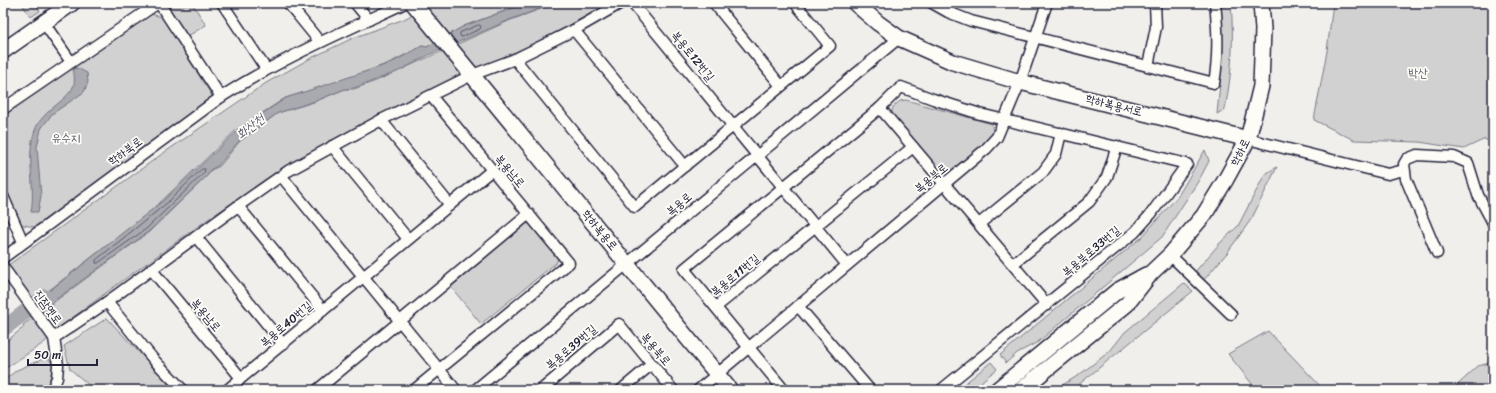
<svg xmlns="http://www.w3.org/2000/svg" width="1496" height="393" viewBox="0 0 1496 393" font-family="Sriracha,'Poor Story',sans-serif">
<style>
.green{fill:#d2d1d1;stroke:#7a7a86}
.water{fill:#a9a9b0;stroke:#737381}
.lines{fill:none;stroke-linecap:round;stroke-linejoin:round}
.shore{stroke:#58586a;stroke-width:1}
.river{stroke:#a9a9b0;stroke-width:16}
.street-casing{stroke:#22223b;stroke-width:13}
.secondary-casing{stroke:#22223b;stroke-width:18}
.street{stroke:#fdfcf7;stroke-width:10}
.secondary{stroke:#fdfcf7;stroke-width:15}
.labels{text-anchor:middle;stroke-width:3.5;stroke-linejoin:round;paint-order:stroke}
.street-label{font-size:12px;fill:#22223b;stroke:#fdfcf7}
.park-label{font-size:12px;fill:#575768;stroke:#fdfcf7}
.water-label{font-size:13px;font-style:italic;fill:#58586a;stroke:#fdfcf7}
</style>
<rect width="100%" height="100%" fill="#f0efec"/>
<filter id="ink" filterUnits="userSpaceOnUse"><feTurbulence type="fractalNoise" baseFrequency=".025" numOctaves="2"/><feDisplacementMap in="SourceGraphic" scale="8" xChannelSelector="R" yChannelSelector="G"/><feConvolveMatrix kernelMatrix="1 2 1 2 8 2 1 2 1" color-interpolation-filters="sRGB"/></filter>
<g filter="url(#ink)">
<!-- green -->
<g class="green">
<polygon points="21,3 35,3 40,11 31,17"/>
<polygon points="169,3 192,3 206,25 188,36 168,6"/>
<polygon points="435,3 525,3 464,26 427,47 422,46 389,63 332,84 285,98 235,131 151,211 34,302 7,266 162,154 266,83 311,58 353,38 404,19"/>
<polygon points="557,3 611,3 530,46 485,65 403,106 273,176 211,217 122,281 56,330 45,342 3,370 3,344 24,327 23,325 149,232 208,175 211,170 220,166 239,142 278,113 314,102 345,89 354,89 376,81 511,20"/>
<path d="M1219,3h12c3,35 1,71 -6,106l-8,5c4,-38 7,-73 2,-111z"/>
<polygon points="1333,3 1493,3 1493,145 1485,139 1464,149 1419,142 1354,140 1314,120 1327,51"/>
<polygon points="151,14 162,17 214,99 34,227 19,224 3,182 3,116"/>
<polygon points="906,100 992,124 993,138 950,177 943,177 891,116 893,107 900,101"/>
<polygon points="1205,150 1209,161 1199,180 1162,237 1038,342 1017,353 1006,363 1000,355 1142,237 1178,196"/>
<polygon points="1277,167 1252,218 1227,253 1203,281 1194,273 1220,243 1238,226 1265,174"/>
<polygon points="527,223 531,225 558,254 557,262 481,324 451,287"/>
<polygon points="1184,283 1193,291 1072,390 1054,390 1079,375 1110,351 1125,332"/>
<polygon points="107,318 174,390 95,390 70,369 64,346"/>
<polygon points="1268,331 1324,390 1257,390 1228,354"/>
<polygon points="47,357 53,364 49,383 36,390 3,390 3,381 17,370"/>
<polygon points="991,362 997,369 983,380 977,390 957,390"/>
<polygon points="1493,362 1493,390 1452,390 1478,366"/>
</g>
<!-- water -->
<g class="water">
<polygon points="527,3 556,3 509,20 429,55 397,72 354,88 345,89 318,100 278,113 238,142 219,165 210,170 208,175 148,232 47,306 52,315 46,319 34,303 164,200 236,132 259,116 286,98 391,63 422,46 427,47 464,26"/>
<path d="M77,68l10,5 1,9 -4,10 -32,22 -11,15 -4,18 4,49 -3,16h-7c5,-28 -6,-55 4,-82 7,-20 36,-31 39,-46 1,-5 0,-11 -1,-15z"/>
</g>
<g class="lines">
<!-- shore -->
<g class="shore">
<polygon points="479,25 481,26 480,29 462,37 460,36 460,33"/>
<polygon points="202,169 205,169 204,173 146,229 98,263 96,263 96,260 167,203"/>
</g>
<!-- river -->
<polyline class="river" points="3,329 45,297"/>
<!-- street casing -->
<g class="street-casing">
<g id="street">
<polyline points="159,3 221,97"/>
<polyline points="222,3 266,69"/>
<polyline points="288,3 319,41"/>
<polyline points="355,3 369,20"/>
<polyline points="632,3 847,265"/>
<polyline points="714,3 781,86"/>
<path d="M932,3l16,9 23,9 243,62c5,-27 4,-53 1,-80"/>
<polyline points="44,23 71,62"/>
<polyline points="574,30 685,166"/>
<polyline points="515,59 635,207 830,46 795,3"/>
<polyline points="1148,66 1156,27 1155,3"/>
<polyline points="880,108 1047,305"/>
<polyline points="3,109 158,3"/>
<polyline points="381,120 450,205"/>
<polyline points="1248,139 1388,174 1404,170"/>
<polyline points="332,146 408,239"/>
<polyline points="282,177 456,390"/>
<polyline points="3,196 23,242"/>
<polyline points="238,206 323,310"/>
<polyline points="979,224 1043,172 1056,154 1061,133"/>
<polyline points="196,237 283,344"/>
<polyline points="1437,253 1406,179 1404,164 1407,159 1417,155 1454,157 1468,163 1478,195 1493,223"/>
<polyline points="1170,255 1231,314"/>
<path d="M3,258l218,-161c59,-38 121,-65 184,-94"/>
<polyline points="1013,264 1089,202 1107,177 1117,146"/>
<polyline points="3,267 54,338 58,365 57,378 52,390"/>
<polyline points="151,269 241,378"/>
<polyline points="107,302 154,360 183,390"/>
<polyline points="798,306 870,390"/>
<polyline points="716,307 913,147"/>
<polyline points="54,338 107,302 238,206 288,171 381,120 472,75 515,59 574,30 621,3"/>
<polyline points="227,390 492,170"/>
<polyline points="317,390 529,214"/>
<polyline points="414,390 569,263 431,96"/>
<polyline points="475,390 899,38"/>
<polyline points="541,390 619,324 673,390"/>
<polyline points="621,390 652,364"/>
<polyline points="698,390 986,149 997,137 1020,82 1047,3"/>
<polyline points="784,390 684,269 880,108 901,87 933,99 980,114 1187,164 1151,214 1135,232 941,390"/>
</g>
</g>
<!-- secondary casing -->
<g class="secondary-casing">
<g id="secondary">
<polyline points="413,3 730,390"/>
<polyline points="855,3 878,23 899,38 953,62 1020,82 1248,139"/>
<polyline points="3,51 72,3"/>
<polyline points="997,390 1117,291 1146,275"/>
<polyline points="1021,390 1127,304 1151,273 1170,255 1204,215 1226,179 1248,139 1261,86 1263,29 1261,3"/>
</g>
</g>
<!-- street -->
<use href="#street" class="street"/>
<!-- secondary -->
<use href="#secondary" class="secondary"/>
</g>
</g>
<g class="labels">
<!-- street labels -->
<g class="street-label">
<text transform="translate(693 56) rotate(51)" y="4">복용로12번길</text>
<text transform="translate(1114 105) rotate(14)" y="4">학하복용서로</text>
<text transform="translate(125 151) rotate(-36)" y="4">학하북로</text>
<text transform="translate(1240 152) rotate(-64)" y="4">학하로</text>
<text transform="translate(510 171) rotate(50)" y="4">복용남로</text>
<text transform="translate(931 178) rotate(-39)" y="4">복용북로</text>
<text transform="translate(679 204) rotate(-40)" y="4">복용로</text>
<text transform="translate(600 230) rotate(51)" y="4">학하복용로</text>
<text transform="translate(1091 251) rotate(-40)" y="4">복용북로33번길</text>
<text transform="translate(735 275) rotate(-39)" y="4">복용로11번길</text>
<text transform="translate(48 307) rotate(54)" y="4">진잠옛로</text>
<text transform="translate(206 315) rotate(50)" y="4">복용남로</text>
<text transform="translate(286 324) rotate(-40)" y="4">복용로40번길</text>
<text transform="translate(571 347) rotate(-40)" y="4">복용로39번길</text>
<text transform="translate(656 349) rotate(50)" y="4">복용북로</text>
</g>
<!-- park labels -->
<g class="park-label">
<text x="1418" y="77">박산</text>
<text x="66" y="142">유수지</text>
</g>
<!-- water labels -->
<g class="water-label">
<text transform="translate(250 126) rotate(-38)" y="5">화산천</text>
</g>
</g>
<!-- margin -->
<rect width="1496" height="393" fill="none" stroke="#fdfcf7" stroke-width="16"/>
<rect x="8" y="8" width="1480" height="377" fill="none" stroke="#22223b" stroke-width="1.5" filter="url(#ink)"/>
<!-- scale -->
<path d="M28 359v6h69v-6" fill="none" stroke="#22223b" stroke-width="2"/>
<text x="34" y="359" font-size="12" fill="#22223b" stroke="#fdfcf7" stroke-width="3" paint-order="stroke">50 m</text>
</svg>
